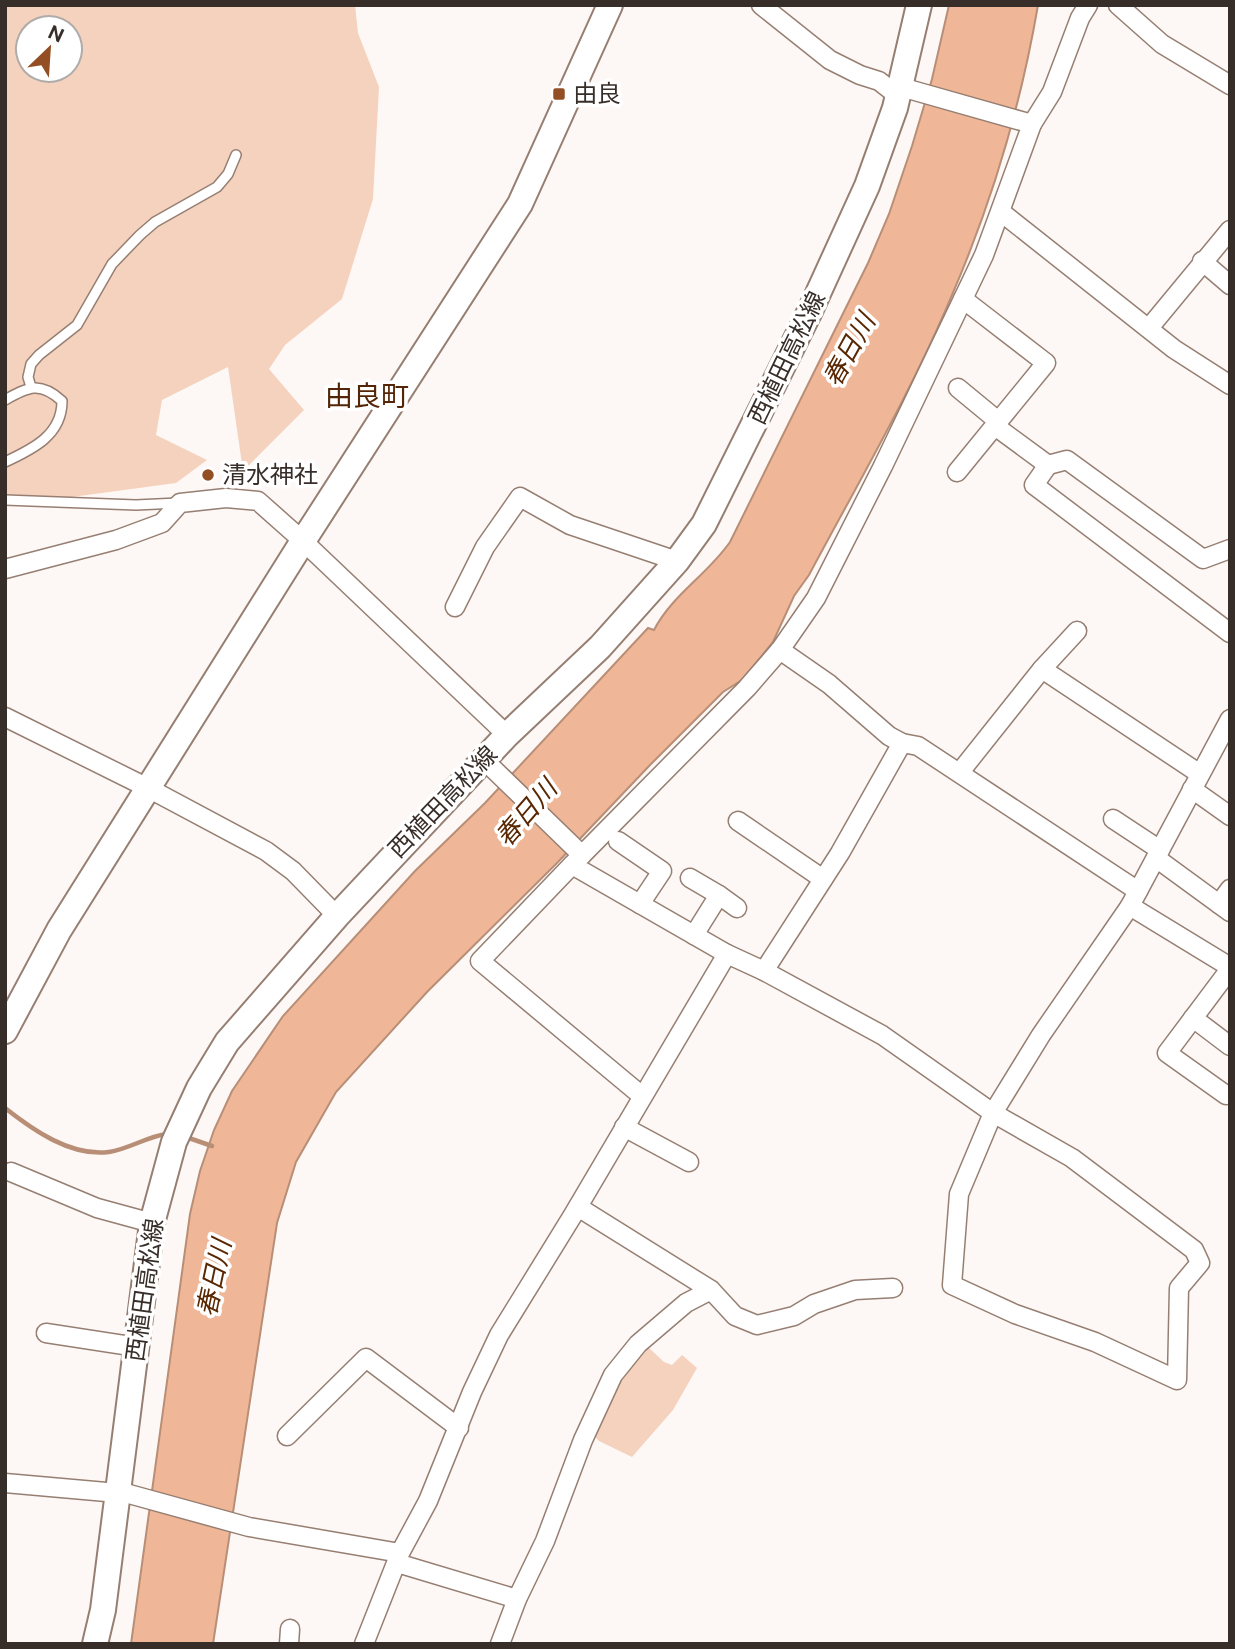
<svg xmlns="http://www.w3.org/2000/svg" width="1235" height="1649" viewBox="0 0 1235 1649" font-family="'Public Sans','Noto Sans JP',sans-serif">
<style>
.green{fill:#f5d2be;fill-rule:evenodd}
.water{fill:#efb798;stroke:#b88e77;stroke-width:2}
.lines{fill:none;stroke-linecap:round;stroke-linejoin:round}
.stream{stroke:#b88e77;stroke-width:4.5}
.lane-casing{stroke:#967f72;stroke-width:12}
.street-casing{stroke:#967f72;stroke-width:21}
.secondary-casing{stroke:#967f72;stroke-width:28}
.lane{stroke:#fff;stroke-width:9}
.street{stroke:#fff;stroke-width:18}
.secondary{stroke:#fff;stroke-width:24}
.poi-dot{fill:#934e23;stroke:#fff;stroke-width:2.5}
.labels{text-anchor:middle;stroke-width:7;stroke-linejoin:round;paint-order:stroke}
.poi-label{font-size:24px;fill:#382e29;stroke:#fff;text-anchor:start}
.street-label{font-size:24px;fill:#382e29;stroke:#fff}
.water-label{font-size:26px;font-style:italic;fill:#592702;stroke:#fff}
.quarter-label{font-size:28px;fill:#542607;stroke:#fff}
</style>
<rect width="100%" height="100%" fill="#fdf8f5"/>
<!-- green -->
<g class="green">
<path d="M5,5h350l3,28 21,54 -6,112 -31,100 -57,46 -16,24 35,41 -61,61 -15,-104 -66,33 -6,35 51,25 -31,23 -171,23zM28,28h42v42h-42z"/>
<polygon points="648,1347 664,1362 672,1365 682,1355 697,1368 673,1410 632,1457 599,1441 591,1432 632,1357"/>
</g>
<!-- water -->
<path class="water" d="M949,5h89c-17,100 -46,197 -86,290 -40,96 -94,188 -143,280l-15,21 -21,46 -31,38 -19,12 -73,73 -93,98 -130,129 -91,100 -40,70 -19,61 -64,421h-82l59,-430 10,-43 14,-41 18,-39 51,-75 132,-145 70,-68 163,-175 6,2c18,-35 53,-55 76,-88l138,-279 21,-49 23,-68 20,-67z"/>
<g class="lines">
<!-- stream -->
<g class="stream">
<path d="M5,1108c28,22 66,49 104,44 20,-3 37,-15 57,-18"/>
<polyline points="186,1137 212,1146"/>
</g>
<!-- lane casing -->
<g class="lane-casing">
<g id="lane">
<polyline points="31,387 28,377 31,364 39,355 77,325 112,264 140,235 155,222 217,187 228,174 236,155"/>
<path d="M5,400c23,-13 35,-19 57,1 0,34 -29,48 -57,61"/>
<polyline points="5,500 136,505 178,503"/>
</g>
</g>
<!-- street casing -->
<g class="street-casing">
<g id="street">
<polyline points="761,5 830,60 860,75 879,81 897,95 908,89 1032,124 984,255 883,466 816,598 780,650 747,688 572,865 727,954 764,971 882,1035 993,1113 1072,1158 1194,1250 1200,1263 1179,1288 1177,1380 1095,1342 1015,1314 952,1285 959,1194 993,1113 1041,1035 1130,906 1230,719"/>
<polyline points="1118,5 1162,44 1230,85"/>
<polyline points="1032,124 1052,92 1080,18 1088,5"/>
<polyline points="1001,212 1174,349 1230,385"/>
<polyline points="1202,261 1230,285"/>
<polyline points="1149,328 1230,230"/>
<polyline points="958,388 998,421"/>
<polyline points="995,426 1048,465 1067,460 1203,559 1230,549"/>
<polyline points="1048,465 1034,485 1230,633"/>
<polyline points="957,472 1046,363 963,299"/>
<polyline points="5,569 116,540 162,523 180,503 226,498 258,501 303,541 507,735"/>
<polyline points="455,607 485,547 520,497 570,525 677,561"/>
<polyline points="780,650 829,684 889,736 902,743 918,746 1138,891"/>
<polyline points="1042,669 1200,774"/>
<polyline points="5,717 148,788 266,851 293,871 337,916"/>
<polyline points="483,759 582,855"/>
<polyline points="960,772 1042,669 1077,631"/>
<polyline points="1192,789 1230,816"/>
<polyline points="1113,819 1160,850"/>
<polyline points="738,821 823,879"/>
<polyline points="618,841 662,871 640,904"/>
<polyline points="1156,858 1230,912"/>
<polyline points="572,865 480,961 642,1096"/>
<polyline points="690,878 719,895 694,935"/>
<polyline points="719,895 737,908"/>
<polyline points="1219,904 1230,889"/>
<polyline points="1130,906 1230,967"/>
<polyline points="764,971 840,853 902,743"/>
<polyline points="1193,1018 1230,1046"/>
<polyline points="1226,1095 1167,1053 1230,969"/>
<polyline points="624,1127 689,1162"/>
<polyline points="11,1172 97,1208 152,1223"/>
<polyline points="578,1207 711,1290 735,1316 757,1325 794,1316 814,1304 855,1290 893,1288"/>
<polyline points="46,1333 137,1347"/>
<polyline points="287,1436 366,1358 459,1428"/>
<polyline points="5,1483 129,1494 249,1527 400,1553"/>
<polyline points="397,1563 517,1599"/>
<polyline points="289,1644 290,1629"/>
<polyline points="364,1644 400,1553 428,1501 472,1392 499,1335 573,1215 727,954"/>
<polyline points="500,1644 517,1599 545,1541 583,1440 613,1375 638,1344 686,1303 711,1290"/>
</g>
</g>
<!-- secondary casing -->
<g class="secondary-casing">
<g id="secondary">
<polyline points="5,1031 59,930 303,541 520,204 610,5"/>
<polyline points="95,1644 103,1610 152,1223 174,1142 199,1088 227,1042 337,916 507,735 600,647 677,561 704,524 810,311 867,186 895,108 919,5"/>
</g>
</g>
<!-- lane -->
<use href="#lane" class="lane"/>
<!-- street -->
<use href="#street" class="street"/>
<!-- secondary -->
<use href="#secondary" class="secondary"/>
</g>
<!-- markers -->
<g class="poi-dot">
<rect x="552" y="87" width="14" height="14" rx="3.5"/>
<circle cx="208" cy="475" r="7"/>
</g>
<g class="labels">
<!-- poi labels -->
<g class="poi-label">
<text x="573" y="102">由良</text>
<text x="222" y="483">清水神社</text>
</g>
<!-- street labels -->
<g class="street-label">
<text transform="translate(787 358) rotate(-64)" y="8">西植田高松線</text>
<text transform="translate(443 802) rotate(-46)" y="8">西植田高松線</text>
<text transform="translate(145 1290) rotate(-82)" y="8">西植田高松線</text>
</g>
<!-- water labels -->
<g class="water-label">
<text transform="translate(849 350) rotate(-61)" y="9">春日川</text>
<text transform="translate(526 813) rotate(-49)" y="9">春日川</text>
<text transform="translate(214 1278) rotate(-78)" y="9">春日川</text>
</g>
<!-- quarter labels -->
<g class="quarter-label">
<text x="367" y="406">由良町</text>
</g>
</g>
<!-- border -->
<rect width="1235" height="1649" fill="none" stroke="#382e29" stroke-width="14"/>
<!-- north arrow -->
<g transform="translate(49 49) rotate(25)"><circle r="33" fill="#ffffff" stroke="#afaba9" stroke-width="2"/>
<path d="M0-5L12 26L0 18L-12 26Z" fill="#934e23"/>
<text y="-10" font-size="19" font-weight="bold" text-anchor="middle" fill="#382e29">N</text>
</g>
</svg>
